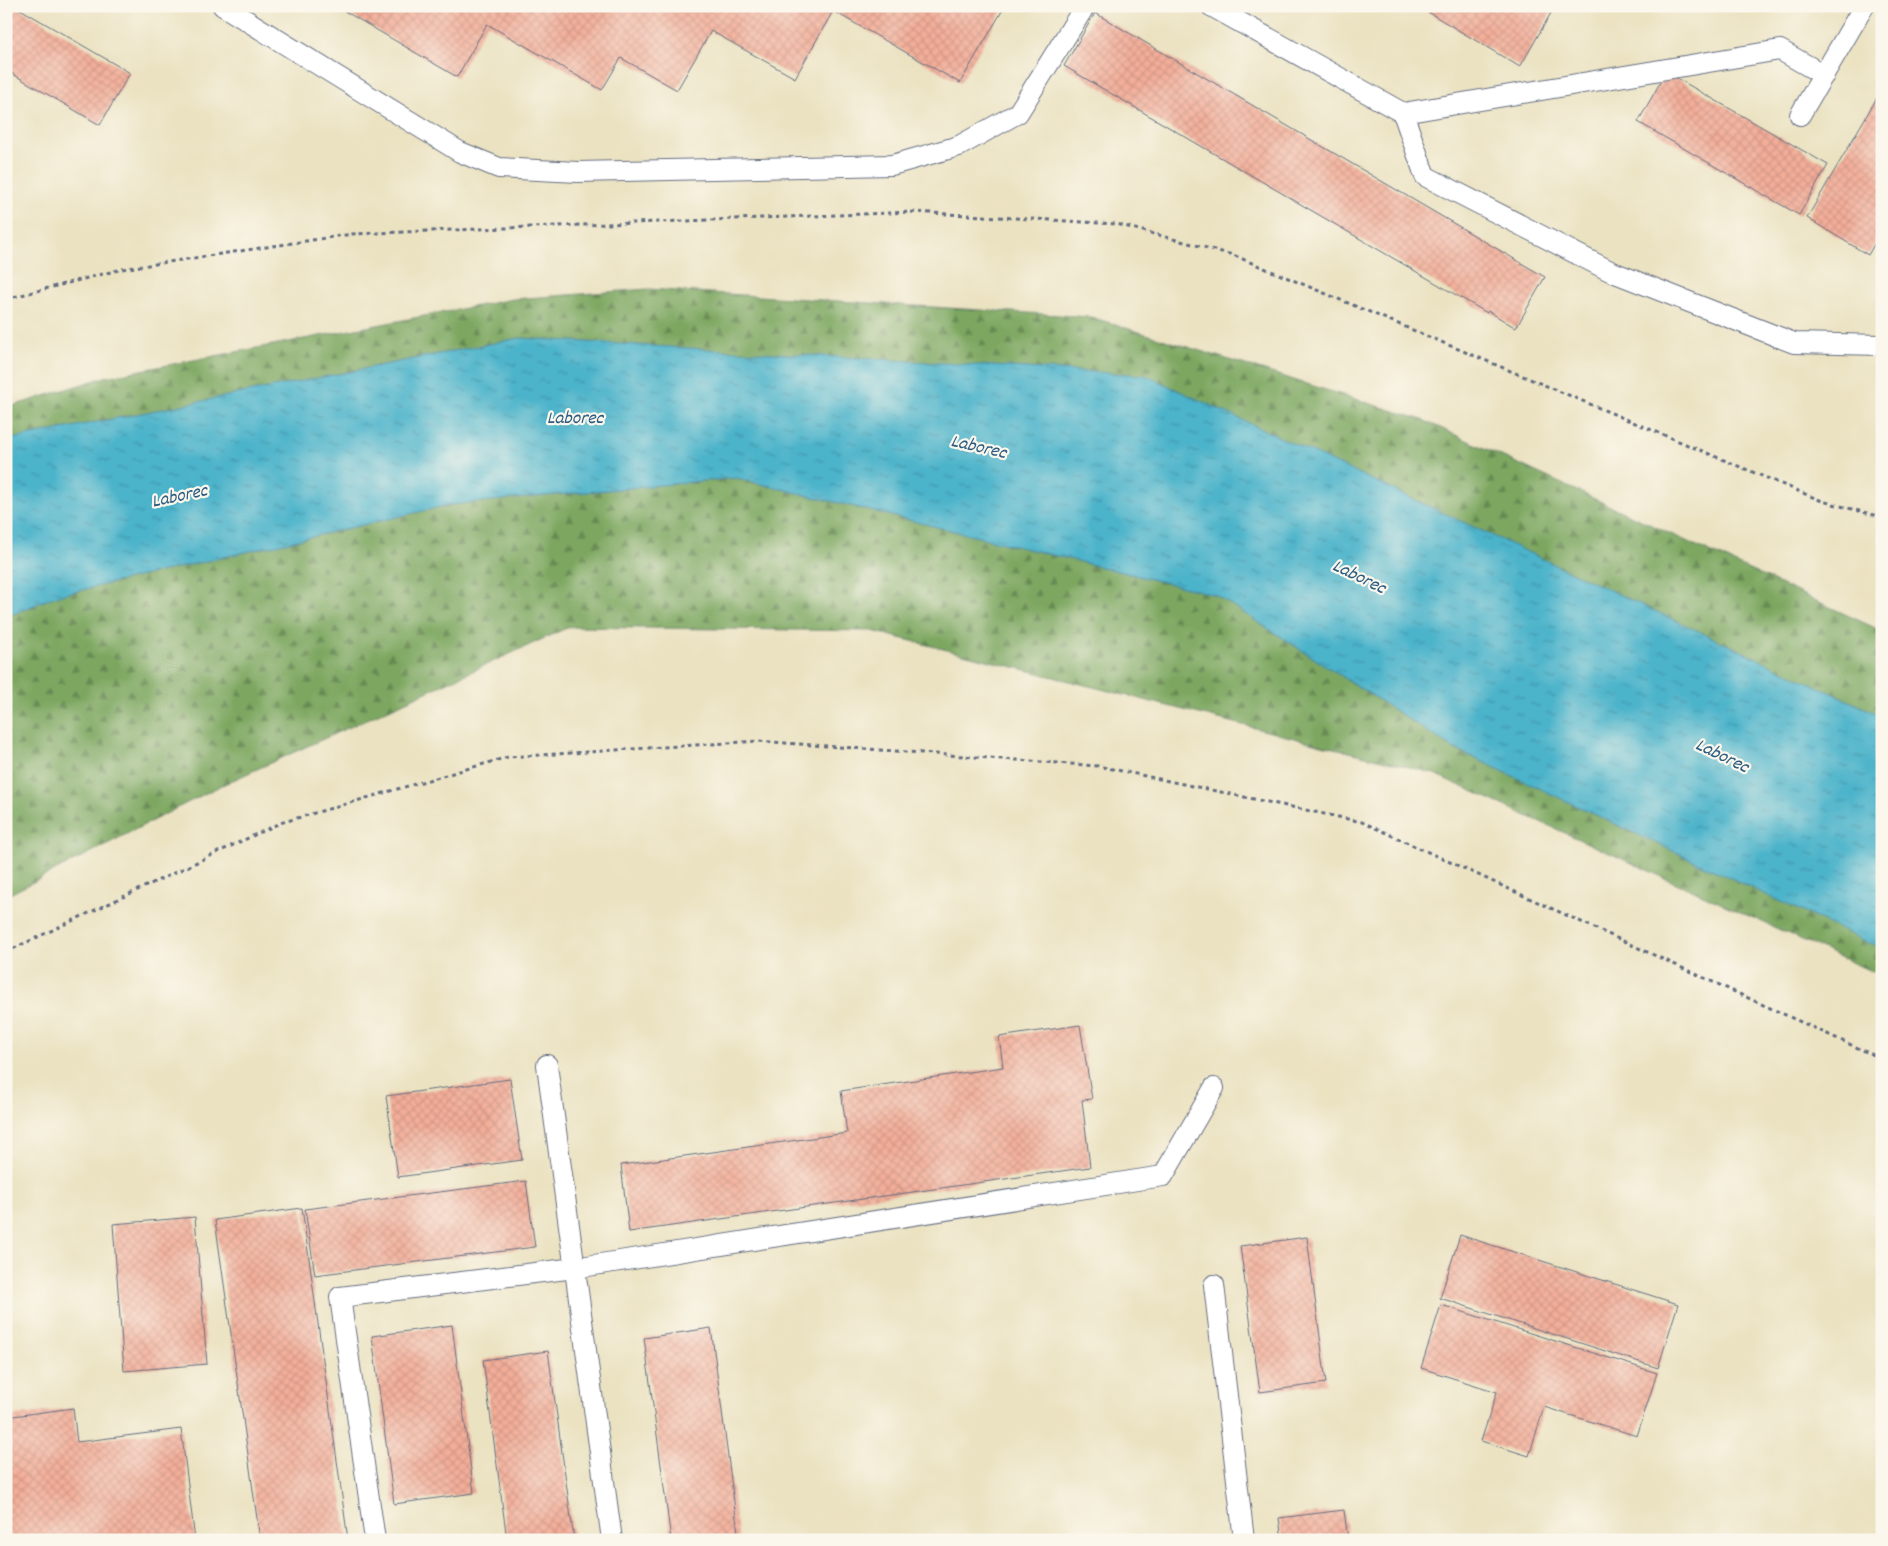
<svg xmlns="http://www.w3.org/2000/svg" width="1888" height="1546" viewBox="0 0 1888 1546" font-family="Dekko,sans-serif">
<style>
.forest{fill:url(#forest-firs);stroke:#4c6b5f}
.water{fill:url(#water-ripples);stroke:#347194}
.building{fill:url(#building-cross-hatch)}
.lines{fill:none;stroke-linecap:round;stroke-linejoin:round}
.service-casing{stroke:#646e81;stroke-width:22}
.path{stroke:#646e81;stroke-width:3;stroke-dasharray:4 4;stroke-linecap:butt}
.service{stroke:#fff;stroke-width:20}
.labels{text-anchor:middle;stroke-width:4.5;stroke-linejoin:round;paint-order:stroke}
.water-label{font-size:19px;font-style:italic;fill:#2c5d84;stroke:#fbf7ec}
</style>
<defs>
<pattern id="forest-firs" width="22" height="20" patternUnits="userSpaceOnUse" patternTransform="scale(1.25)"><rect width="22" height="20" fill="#7da760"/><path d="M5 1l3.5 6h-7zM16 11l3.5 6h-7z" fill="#668852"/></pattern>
<pattern id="water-ripples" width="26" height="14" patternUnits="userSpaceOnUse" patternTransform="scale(1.25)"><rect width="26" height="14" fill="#4cb3ca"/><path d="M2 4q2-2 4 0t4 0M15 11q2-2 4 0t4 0" fill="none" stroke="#3e92a7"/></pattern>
<pattern id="building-cross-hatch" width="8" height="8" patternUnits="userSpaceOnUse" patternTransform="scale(1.25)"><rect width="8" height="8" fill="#f3ae99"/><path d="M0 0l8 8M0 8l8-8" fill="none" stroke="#d09686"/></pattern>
</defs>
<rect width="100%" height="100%" fill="#fbf7ec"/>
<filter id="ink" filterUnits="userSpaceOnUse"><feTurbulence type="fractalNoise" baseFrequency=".02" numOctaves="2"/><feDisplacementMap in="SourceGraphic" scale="10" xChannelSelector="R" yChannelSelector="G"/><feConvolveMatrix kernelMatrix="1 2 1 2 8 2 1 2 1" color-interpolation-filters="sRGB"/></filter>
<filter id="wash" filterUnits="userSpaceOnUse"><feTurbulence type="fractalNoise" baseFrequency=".0096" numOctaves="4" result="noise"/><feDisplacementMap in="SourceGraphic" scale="20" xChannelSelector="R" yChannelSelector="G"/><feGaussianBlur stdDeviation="1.12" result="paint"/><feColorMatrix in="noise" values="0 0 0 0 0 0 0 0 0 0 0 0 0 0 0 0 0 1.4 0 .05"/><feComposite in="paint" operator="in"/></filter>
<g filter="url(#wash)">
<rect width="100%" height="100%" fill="#ebe2c1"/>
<!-- forest -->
<polygon class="forest" points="648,289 1091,317 1423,420 1882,631 1882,976 1432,773 872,631 569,627 220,786 6,896 6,408 105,377 513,299"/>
<!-- water -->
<polygon class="water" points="519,338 1145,375 1882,716 1882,949 1453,748 1216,595 736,478 449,505 56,596 6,617 6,440"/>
<g id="blocks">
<!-- building -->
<g class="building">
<polygon points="6,6 15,6 130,73 100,125 6,70"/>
<polygon points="336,6 1005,6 960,83 833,11 795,78 711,31 677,90 621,58 602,90 487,24 457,77"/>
<polygon points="1418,6 1555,6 1520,67"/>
<polygon points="1095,13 1545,277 1516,328 1488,311 1487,313 1064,66"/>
<polygon points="1666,72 1828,165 1799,215 1638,122"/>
<polygon points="1882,89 1882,231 1868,255 1807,218"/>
<polygon points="1080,1025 1092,1099 1082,1100 1090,1167 629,1232 621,1165 847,1133 841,1091 1003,1067 999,1037"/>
<polygon points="510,1079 522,1160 398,1177 386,1096"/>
<polygon points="526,1181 535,1247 315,1275 305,1209"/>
<polygon points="302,1208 348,1540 260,1540 215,1220"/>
<polygon points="195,1217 207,1364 124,1371 113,1224"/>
<polygon points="1460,1235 1678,1304 1658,1368 1440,1298"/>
<polygon points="1307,1237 1326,1383 1260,1392 1240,1246"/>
<polygon points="1441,1305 1657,1373 1637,1436 1544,1407 1529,1456 1481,1441 1497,1392 1421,1368"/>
<polygon points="452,1325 474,1493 394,1504 372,1336"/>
<polygon points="711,1328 739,1540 671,1540 644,1338"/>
<polygon points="548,1351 574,1540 507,1540 483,1360"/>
<polygon points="73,1408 77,1442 181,1429 195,1540 6,1540 6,1417"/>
<polygon points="1344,1510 1348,1540 1282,1540 1279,1518"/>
</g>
</g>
</g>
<g filter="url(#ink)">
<use href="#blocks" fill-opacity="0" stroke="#646e81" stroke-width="1"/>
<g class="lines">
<!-- service casing -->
<g class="service-casing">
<g id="service">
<polyline points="223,6 460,152 499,168 578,172 892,165 959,146 1018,113 1085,6"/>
<polyline points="1211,6 1403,113 1780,50 1824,75"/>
<polyline points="1403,113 1425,176 1610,271 1794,343 1882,345"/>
<polyline points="1800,115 1864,6"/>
<polyline points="547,1065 612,1540"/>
<polyline points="1214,1285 1244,1540"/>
<polyline points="375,1540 340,1297 575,1268 1163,1176 1214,1088"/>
</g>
</g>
<!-- path -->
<g class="path">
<polyline points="6,299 122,269 352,234 915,212 1117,224 1233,255 1822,501 1878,516"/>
<polyline points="1882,510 1878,516 1882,519"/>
<polyline points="6,952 280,823 508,757 758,741 1098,766 1362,822 1882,1059"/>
</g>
<!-- service -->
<use href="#service" class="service"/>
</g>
</g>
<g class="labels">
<!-- water labels -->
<g class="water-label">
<text x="575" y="423">Laborec</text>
<text transform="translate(979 445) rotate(13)" y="7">Laborec</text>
<text transform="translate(179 494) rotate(-12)" y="7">Laborec</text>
<text transform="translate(1360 575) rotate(26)" y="7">Laborec</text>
<text transform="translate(1723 754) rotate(26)" y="7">Laborec</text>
</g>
</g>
<!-- margin -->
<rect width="1888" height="1546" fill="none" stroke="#fbf7ec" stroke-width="25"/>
</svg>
